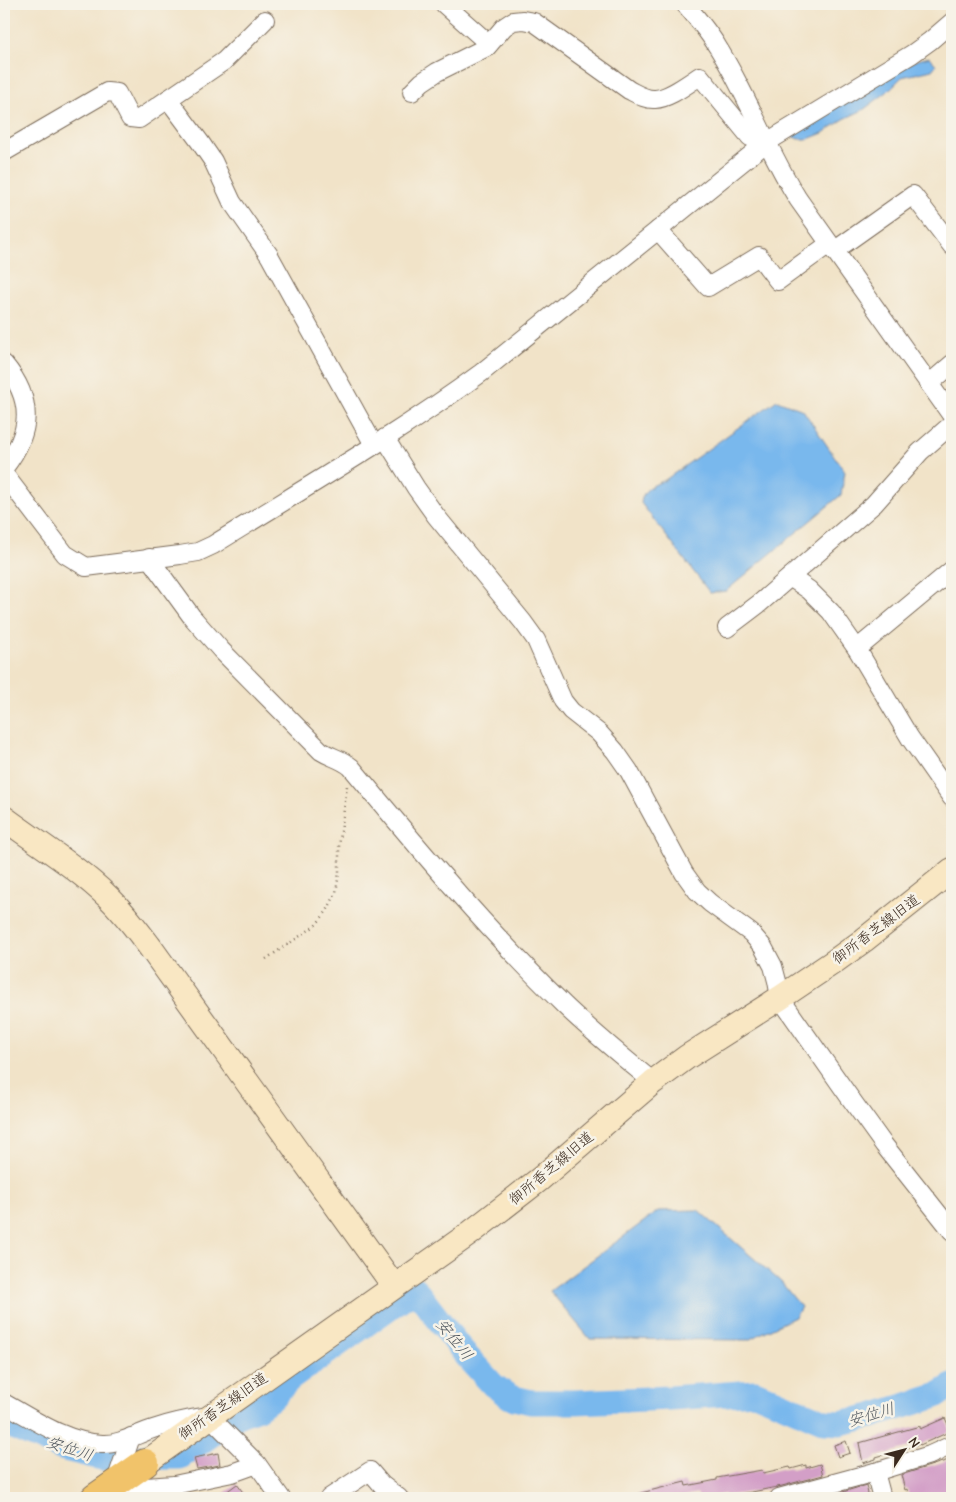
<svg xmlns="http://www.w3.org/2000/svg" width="956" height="1502" viewBox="0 0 956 1502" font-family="'Comic Neue','Klee One',sans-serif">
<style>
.water{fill:#79b8ed;stroke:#5a7186}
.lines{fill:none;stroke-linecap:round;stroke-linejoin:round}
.river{stroke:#79b8ed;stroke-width:25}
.building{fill:#d39fc7}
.street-casing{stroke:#7b6b5a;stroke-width:20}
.secondary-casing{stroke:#7b6b5a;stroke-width:26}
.primary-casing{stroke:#7b6b5a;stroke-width:30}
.path{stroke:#7b6b5a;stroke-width:2.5;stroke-dasharray:1 4;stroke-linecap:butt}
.street{stroke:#fff;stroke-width:18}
.secondary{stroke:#f9e7c3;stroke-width:24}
.primary{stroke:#f1c36a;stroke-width:28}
.labels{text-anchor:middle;stroke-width:5;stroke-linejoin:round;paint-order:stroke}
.street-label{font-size:15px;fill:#3b2a1e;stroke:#f7f3e8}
.water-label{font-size:16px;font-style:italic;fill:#4e555c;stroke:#f7f3e8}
</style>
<rect width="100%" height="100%" fill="#f7f3e8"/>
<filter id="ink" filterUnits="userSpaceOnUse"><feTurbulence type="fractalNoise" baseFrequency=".02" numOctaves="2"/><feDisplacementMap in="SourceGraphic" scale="10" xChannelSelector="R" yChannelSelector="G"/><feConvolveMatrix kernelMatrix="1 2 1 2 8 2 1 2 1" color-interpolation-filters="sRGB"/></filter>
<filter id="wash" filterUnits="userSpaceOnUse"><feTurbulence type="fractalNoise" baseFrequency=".0096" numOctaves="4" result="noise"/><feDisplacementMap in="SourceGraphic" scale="20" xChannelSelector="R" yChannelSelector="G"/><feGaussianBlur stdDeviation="1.12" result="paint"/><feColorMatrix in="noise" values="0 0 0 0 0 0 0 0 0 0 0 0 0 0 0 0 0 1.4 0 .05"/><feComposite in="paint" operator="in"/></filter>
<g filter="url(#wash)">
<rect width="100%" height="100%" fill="#f1e3c8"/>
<!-- water -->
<g class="water">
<polygon points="929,57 933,61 936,65 932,70 902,77 887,92 863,110 844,119 823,133 808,139 798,139 790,135 914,61"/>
<path d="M777,400l26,10 42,62 -4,23 -115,96 -16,2 -69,-90c2,-15 11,-17 24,-23z"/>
<polygon points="698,1210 781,1282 801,1307 795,1317 748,1340 590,1339 550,1291 658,1211"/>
</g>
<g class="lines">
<!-- river -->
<polyline class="river" points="4,1422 19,1430 61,1448 102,1458 180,1457 239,1415 258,1408 272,1398 290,1379 415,1289 464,1353 493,1385 510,1397 531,1402 576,1402 670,1398 755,1392 825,1422 840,1423 872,1416 936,1396 952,1386"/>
</g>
<g id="blocks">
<!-- building -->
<g class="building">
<polygon points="945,1418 951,1431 920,1445 920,1444 876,1457 876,1459 863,1463 859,1443 920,1426 920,1429"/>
<polygon points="846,1441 850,1453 838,1457 834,1445"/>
<polygon points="218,1453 220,1465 197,1469 194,1458"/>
<polygon points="952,1459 952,1498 909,1498 907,1489 905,1490 901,1475"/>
<polygon points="820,1464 823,1475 782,1486 752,1492 725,1496 725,1494 702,1498 698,1498 698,1494 680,1498 638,1498 637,1494 685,1482 686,1486 717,1480 717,1478 762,1470 763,1473 790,1467 791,1469 806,1465 806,1468"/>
<polygon points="237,1484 247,1498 218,1498"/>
<polygon points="866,1485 869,1498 833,1498 833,1495"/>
</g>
</g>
</g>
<g filter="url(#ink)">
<use href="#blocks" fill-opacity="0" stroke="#7b6b5a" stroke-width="1"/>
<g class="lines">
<!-- street casing -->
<g class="street-casing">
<g id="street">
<polyline points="444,4 489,44"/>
<path d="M685,4c11,13 23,27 32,42 31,49 50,104 81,153l154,217"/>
<path d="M412,92l10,-10 15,-10 50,-25 17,-20 9,-6 10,-1 11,2 95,68c8,4 17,10 26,9 15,-1 32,-15 45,-23l50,61 17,5"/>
<polyline points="168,99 200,142 213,161 232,202 269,255 374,445"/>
<polyline points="4,152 107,92 117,93 130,118 139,119 224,61 265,20"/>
<polyline points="658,230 708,287 759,256 778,281 829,244"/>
<polyline points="834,251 913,195 952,246"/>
<path d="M4,364c30,36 28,68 0,104"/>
<polyline points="929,384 952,364"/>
<polyline points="385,438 416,488 436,516 523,622 536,640 563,701 571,711 599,733 615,751 629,771 684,873 697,891 710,903 751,933 763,947 773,966 777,981 780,998 848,1095 884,1145 952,1231"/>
<path d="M4,474l61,80 21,13 94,-12 18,-3 15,-7c90,-56 182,-109 268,-172l286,-231 145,-88 18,-13 22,-19"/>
<path d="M149,558l43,59 29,33 100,101c11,7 19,7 30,16 68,82 136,163 213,238 28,27 59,52 89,77"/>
<polyline points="790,577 809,590 831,612 857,649 910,738 952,798"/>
<polyline points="727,628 760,603 874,504 920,452 952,424"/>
<polyline points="857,649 952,570"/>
<path d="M4,1403c30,17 62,39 98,41 17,1 35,-10 51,-15 18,-6 37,-10 56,-13l48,48"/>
<polyline points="131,1437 115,1484 146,1487 174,1485 232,1473 257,1464 281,1498"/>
<polyline points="875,1472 882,1498"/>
<polyline points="329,1498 370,1471 382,1485 399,1498"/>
<polyline points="779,1498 875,1472 930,1455 952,1445"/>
</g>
</g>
<!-- secondary casing -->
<g class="secondary-casing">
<g id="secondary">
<path d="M4,818c35,26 73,49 104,79 16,15 29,33 42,50l244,339"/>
<polyline points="145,1463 469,1234 540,1179 653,1082 687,1057 780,998 835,961 864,940 952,870"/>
</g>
</g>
<!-- primary casing -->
<g class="primary-casing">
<polyline id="primary" points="95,1498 145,1463"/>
</g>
<!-- path -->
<polyline class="path" points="266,959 315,926 327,911 336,893 339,872 339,847 347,786"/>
<!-- street -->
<use href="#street" class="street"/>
<!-- secondary -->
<use href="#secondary" class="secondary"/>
<!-- primary -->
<use href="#primary" class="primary"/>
</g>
</g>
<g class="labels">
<!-- street labels -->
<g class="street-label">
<text transform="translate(876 929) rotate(-37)" y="5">御所香芝線旧道</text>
<text transform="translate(551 1168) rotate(-40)" y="5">御所香芝線旧道</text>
<text transform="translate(223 1406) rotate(-35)" y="5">御所香芝線旧道</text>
</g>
<!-- water labels -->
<g class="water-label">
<text transform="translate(455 1339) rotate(51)" y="6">安位川</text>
<text transform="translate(871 1414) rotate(-16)" y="6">安位川</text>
<text transform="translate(70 1448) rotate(18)" y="6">安位川</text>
</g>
</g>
<!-- margin -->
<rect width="956" height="1502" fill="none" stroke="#f7f3e8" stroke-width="20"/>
<!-- north arrow -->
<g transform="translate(904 1450) rotate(54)" stroke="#f7f3e8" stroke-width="4" paint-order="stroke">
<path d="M0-4L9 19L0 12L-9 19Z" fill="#3b2a1e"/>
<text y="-8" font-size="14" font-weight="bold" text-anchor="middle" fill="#3b2a1e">N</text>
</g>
</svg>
